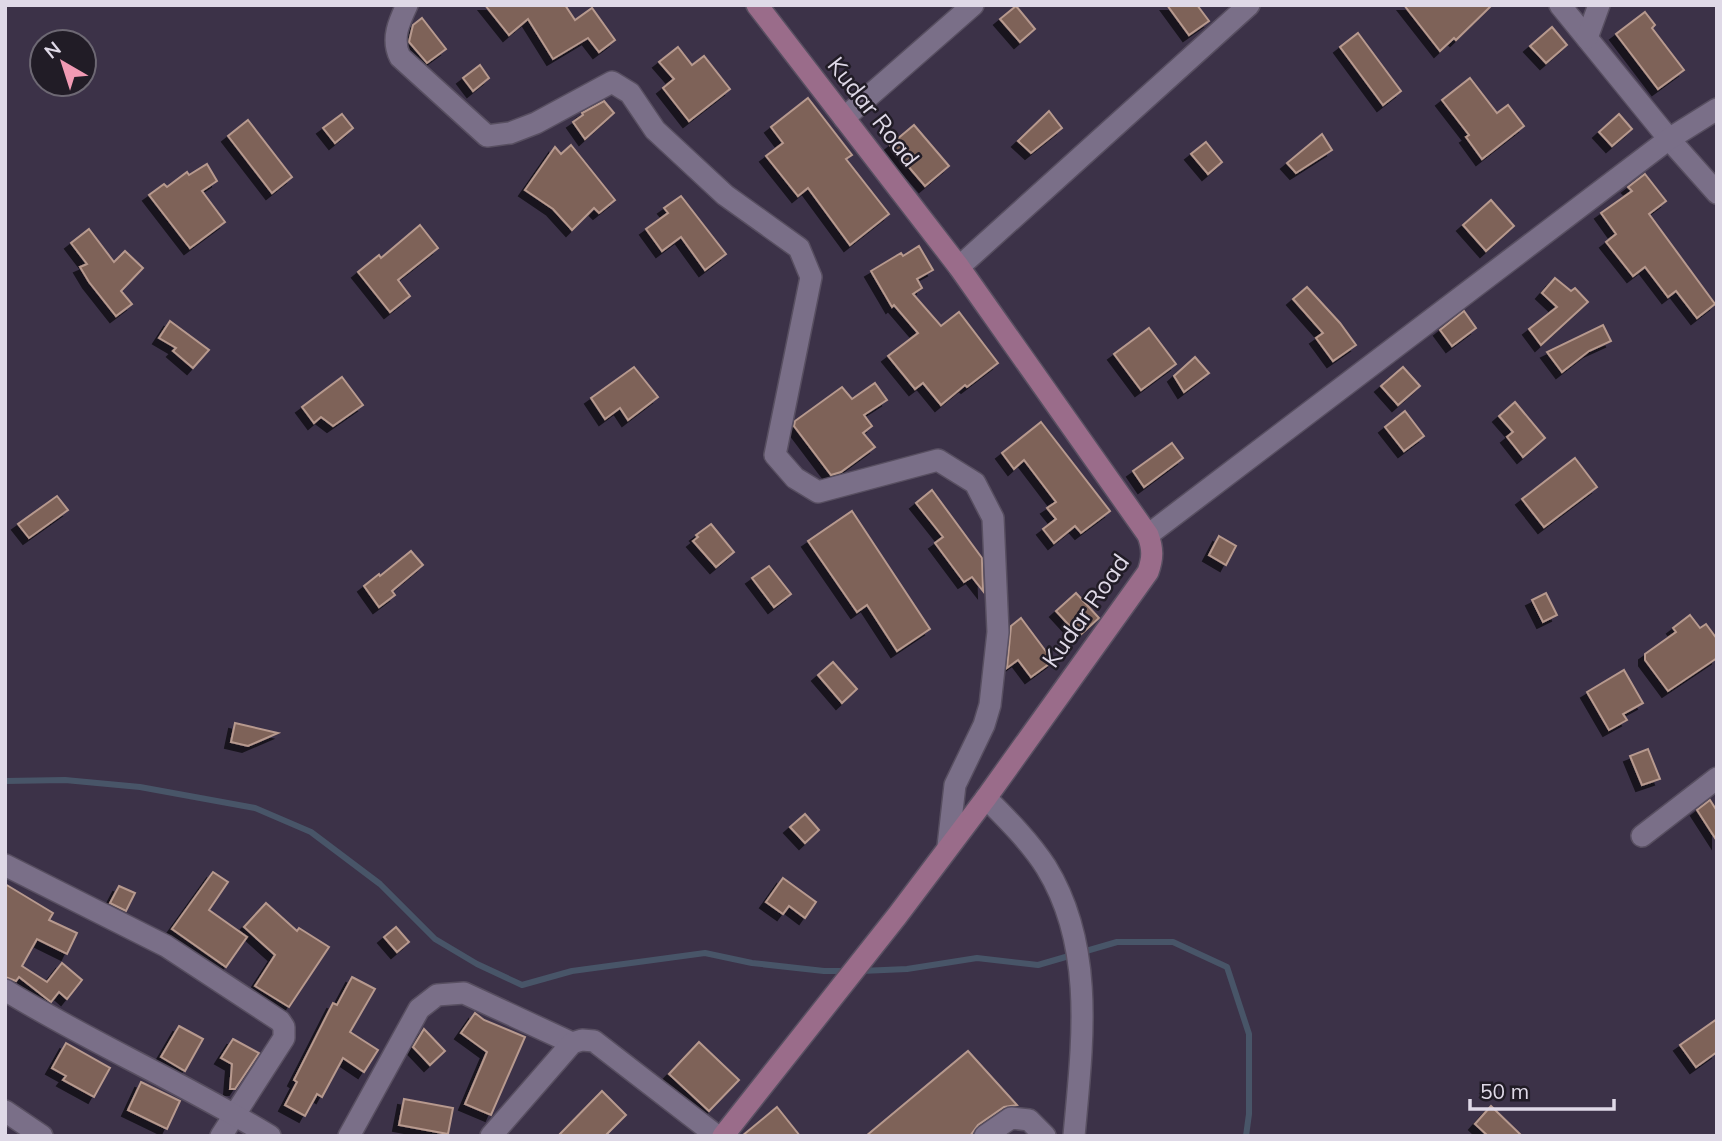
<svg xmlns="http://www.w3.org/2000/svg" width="1722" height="1141" viewBox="0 0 1722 1141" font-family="Mulish,sans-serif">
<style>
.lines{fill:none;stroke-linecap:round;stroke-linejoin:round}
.stream{stroke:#485568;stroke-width:6}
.building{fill:#7e6258;stroke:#b7998e;stroke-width:2;filter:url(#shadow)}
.street-casing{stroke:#584f61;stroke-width:24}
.secondary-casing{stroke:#584f61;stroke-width:24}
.street{stroke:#7a6f88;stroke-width:21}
.secondary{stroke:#9a6c8a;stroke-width:21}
.labels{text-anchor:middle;stroke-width:5;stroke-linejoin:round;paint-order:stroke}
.street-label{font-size:24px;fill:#dfd9e7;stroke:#211c26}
</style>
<defs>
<filter id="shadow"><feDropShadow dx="-6" dy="6" stdDeviation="0" flood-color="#0009"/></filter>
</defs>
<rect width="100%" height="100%" fill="#3c3248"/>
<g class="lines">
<!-- stream -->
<g class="stream">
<polyline points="5,781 65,780 140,787 255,808 311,832 380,884 435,939 477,964 522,985 572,971 705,953 752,963 824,971 846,971"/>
<polyline points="861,971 907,969 977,958 1038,965 1117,942 1173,942 1227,967 1249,1034 1249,1114 1246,1136"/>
</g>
</g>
<!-- building -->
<g class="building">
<polygon points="485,5 565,5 575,20 592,8 615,40 599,52 588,38 553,59 528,19 509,35"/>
<polygon points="1167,5 1197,5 1209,21 1189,35"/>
<polygon points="1404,5 1492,5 1456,40 1454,38 1440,51"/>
<polygon points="1016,6 1035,29 1020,42 1000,19"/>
<polygon points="1645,12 1655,25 1652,28 1684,70 1658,89 1616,34"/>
<polygon points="422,18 446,49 427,63 409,42 413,25"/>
<polygon points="1552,27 1567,45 1546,63 1530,46"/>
<polygon points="1358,33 1401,91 1383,105 1340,47"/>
<polygon points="678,47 692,65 704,56 730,89 689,121 663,88 674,79 659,62"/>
<polygon points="480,65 489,78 473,91 463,78"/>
<polygon points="1470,78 1497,113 1508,105 1524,126 1482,159 1466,137 1469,135 1442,100"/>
<polygon points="808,98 852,155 846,159 889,214 850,245 808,188 798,196 766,156 783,143 771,127"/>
<polygon points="604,101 614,113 585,139 573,122 583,115 582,113"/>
<polygon points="1049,111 1062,128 1031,153 1018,141"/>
<polygon points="342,114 353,128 335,143 323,128"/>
<polygon points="1619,114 1632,129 1612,146 1599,132"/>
<polygon points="248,120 292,177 272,193 228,136"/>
<polygon points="914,125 949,166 925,186 890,145"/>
<polygon points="1322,134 1332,150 1296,173 1287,163"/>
<polygon points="1206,142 1222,162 1208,174 1191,154"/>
<polygon points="571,145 615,200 599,213 594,208 572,230 553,209 525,190 555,147 561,154"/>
<polygon points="207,164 217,181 202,191 225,222 190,248 149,195 164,184 167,187 187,172 189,175"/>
<polygon points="1645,174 1666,201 1649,214 1715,304 1697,318 1676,291 1668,297 1645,267 1633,276 1606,242 1616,234 1601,213 1632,191 1628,187"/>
<polygon points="681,196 726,254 705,270 681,237 662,251 646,229 668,213 664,208"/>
<polygon points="1491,200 1514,226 1486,251 1463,225"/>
<polygon points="420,225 438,248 398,280 410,296 390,312 358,272 379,255 381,258"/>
<polygon points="89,229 114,262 125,251 143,268 121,291 132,304 116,316 89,282 80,267 87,264 71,243"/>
<polygon points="919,246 933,270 917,279 922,288 913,294 941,326 959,312 998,363 967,387 965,385 941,405 923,383 915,389 888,356 918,333 894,305 892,307 871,271 901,253 903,256"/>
<polygon points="1555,278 1571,291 1575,288 1588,302 1541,345 1529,329 1557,307 1542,293"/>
<polygon points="1307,287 1340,323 1356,345 1333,361 1316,338 1323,333 1293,299"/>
<polygon points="1464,311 1476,328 1452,346 1440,330"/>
<polygon points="170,321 209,350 193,368 173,351 176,348 159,338"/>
<polygon points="1603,325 1611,341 1589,351 1562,372 1547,352"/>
<polygon points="1149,328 1176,364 1141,390 1114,354"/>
<polygon points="1195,357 1209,373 1184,392 1174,376"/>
<polygon points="634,367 658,397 628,420 620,408 605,419 591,398"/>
<polygon points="1403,367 1420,386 1398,405 1381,386"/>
<polygon points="342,377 363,405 333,426 321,417 314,423 302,407"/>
<polygon points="875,383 887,400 864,415 872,426 863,433 875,447 841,472 831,475 794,426 795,421 842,387 852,399"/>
<polygon points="1515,402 1545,438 1523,457 1507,437 1513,432 1499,416"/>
<polygon points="1405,411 1424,436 1404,451 1385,427"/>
<polygon points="1041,422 1110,511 1081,533 1075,526 1054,543 1043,529 1056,519 1047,508 1056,502 1024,460 1014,469 1002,453"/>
<polygon points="1172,443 1183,458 1144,487 1133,471"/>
<polygon points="1575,458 1597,487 1544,527 1522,499"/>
<polygon points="932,490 982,558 983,591 972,577 964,582 935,543 943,537 916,503"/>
<polygon points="57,496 68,510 29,538 18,524"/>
<polygon points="852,511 930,629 897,651 867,605 857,612 808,541"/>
<polygon points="711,524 734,552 716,567 693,541 698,537 696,535"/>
<polygon points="1219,536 1236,546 1226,565 1209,555"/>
<polygon points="411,551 423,565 392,591 395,595 379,607 364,586 379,574 380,576"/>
<polygon points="769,566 791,594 774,607 752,578"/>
<polygon points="1076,593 1099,618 1079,636 1056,611"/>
<polygon points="1546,593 1557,615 1543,622 1532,600"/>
<polygon points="1690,615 1700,628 1706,624 1717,639 1717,658 1668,691 1645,660 1645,654 1676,632 1673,628"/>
<polygon points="1021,618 1053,661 1031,677 1018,660 1007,668 1011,626"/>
<polygon points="833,662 857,689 842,703 818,675"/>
<polygon points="1624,670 1643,703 1623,714 1627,720 1609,730 1587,692"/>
<polygon points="235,723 278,733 248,746 231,742"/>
<polygon points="1648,749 1660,779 1642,785 1630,756"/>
<polygon points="1710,800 1717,811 1717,841 1697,810"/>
<polygon points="805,814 819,830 805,843 790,827"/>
<polygon points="213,872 228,882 209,910 247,937 226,967 172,929"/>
<polygon points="783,878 816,902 805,918 789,906 783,914 766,902"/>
<polygon points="5,884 53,913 49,920 77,933 67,954 37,939 22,966 47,982 62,963 82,980 67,999 59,992 51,1002 19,977 16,981 5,977"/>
<polygon points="119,886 135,893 126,911 110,903"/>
<polygon points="266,903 297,931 299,928 329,947 289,1007 255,986 275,955 244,927"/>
<polygon points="396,927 409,942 397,952 384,937"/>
<polygon points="352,977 375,989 350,1032 378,1050 364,1072 343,1058 322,1097 317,1094 305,1116 285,1105 297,1082 294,1080 333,1003 337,1005"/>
<polygon points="475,1013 484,1020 525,1037 491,1115 465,1104 487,1052 461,1033"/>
<polygon points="1717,1019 1717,1052 1696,1067 1680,1045"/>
<polygon points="179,1026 203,1039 185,1071 161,1057"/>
<polygon points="424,1029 445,1051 430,1065 413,1047"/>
<polygon points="233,1039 259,1053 235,1089 230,1089 232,1064 221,1058"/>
<polygon points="699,1042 739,1080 709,1111 669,1074"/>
<polygon points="66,1043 110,1068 94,1097 63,1080 66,1076 52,1068"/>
<polygon points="968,1051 1017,1105 1004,1107 978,1125 970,1136 866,1136"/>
<polygon points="141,1082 180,1101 167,1129 128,1110"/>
<polygon points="602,1091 626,1115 605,1136 558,1136"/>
<polygon points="404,1099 453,1108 448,1134 399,1125"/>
<polygon points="1491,1106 1522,1136 1488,1136 1475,1124"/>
<polygon points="777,1107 800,1136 742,1136"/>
</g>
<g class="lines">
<!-- street casing -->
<g class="street-casing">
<g id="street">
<path d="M407,5c-8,17 -16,34 -7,52l87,79 23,-3 26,-10 76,-41 18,11 25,37 70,65 74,53 12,29 -36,178 20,23 23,14 120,-32 37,23 18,35 5,114 -8,73 -6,20 -29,60 -7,61"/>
<polyline points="1560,5 1669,139 1717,193"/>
<polyline points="1587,38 1599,5"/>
<polyline points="844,118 973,5"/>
<polyline points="959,267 1249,5"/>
<polyline points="1148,535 1669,139 1717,109"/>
<path d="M986,798c21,21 44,44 60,69 50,81 36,179 28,269"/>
<polyline points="1642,836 1717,778"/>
<polyline points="5,865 166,946 280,1021 284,1027 284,1038 221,1136"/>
<path d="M5,990c86,53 179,93 265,146"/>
<polyline points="5,1111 42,1136"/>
<polyline points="349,1136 419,1009 437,995 464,993 572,1043"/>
<polyline points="491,1136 572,1043 582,1040 594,1041 717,1136"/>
<polyline points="985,1136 1011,1118 1029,1120 1045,1136"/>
</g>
</g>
<!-- secondary casing -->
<g class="secondary-casing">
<path id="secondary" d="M723,1136l174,-220 89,-118 162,-226c5,-14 5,-23 0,-37l-189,-268 -202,-262"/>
</g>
<!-- street -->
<use href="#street" class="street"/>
<!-- secondary -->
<use href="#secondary" class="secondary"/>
</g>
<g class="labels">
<!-- street labels -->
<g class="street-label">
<text transform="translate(873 112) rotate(52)" y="8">Kudar Road</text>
<text transform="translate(1086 611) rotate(-55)" y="8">Kudar Road</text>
</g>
</g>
<!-- border -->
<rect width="1722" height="1141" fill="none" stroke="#dfd9e7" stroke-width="14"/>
<!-- north arrow -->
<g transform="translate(63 63) rotate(321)"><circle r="33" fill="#211c26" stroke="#6d6873" stroke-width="2"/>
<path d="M0-5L12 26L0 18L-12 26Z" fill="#f19ab4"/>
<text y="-10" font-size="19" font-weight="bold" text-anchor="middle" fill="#dfd9e7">N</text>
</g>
<!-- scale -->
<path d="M1470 1099v10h144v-10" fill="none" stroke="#dfd9e7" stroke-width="3.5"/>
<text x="1480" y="1099" font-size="21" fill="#dfd9e7" stroke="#211c26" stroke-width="5" paint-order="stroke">50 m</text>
</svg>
